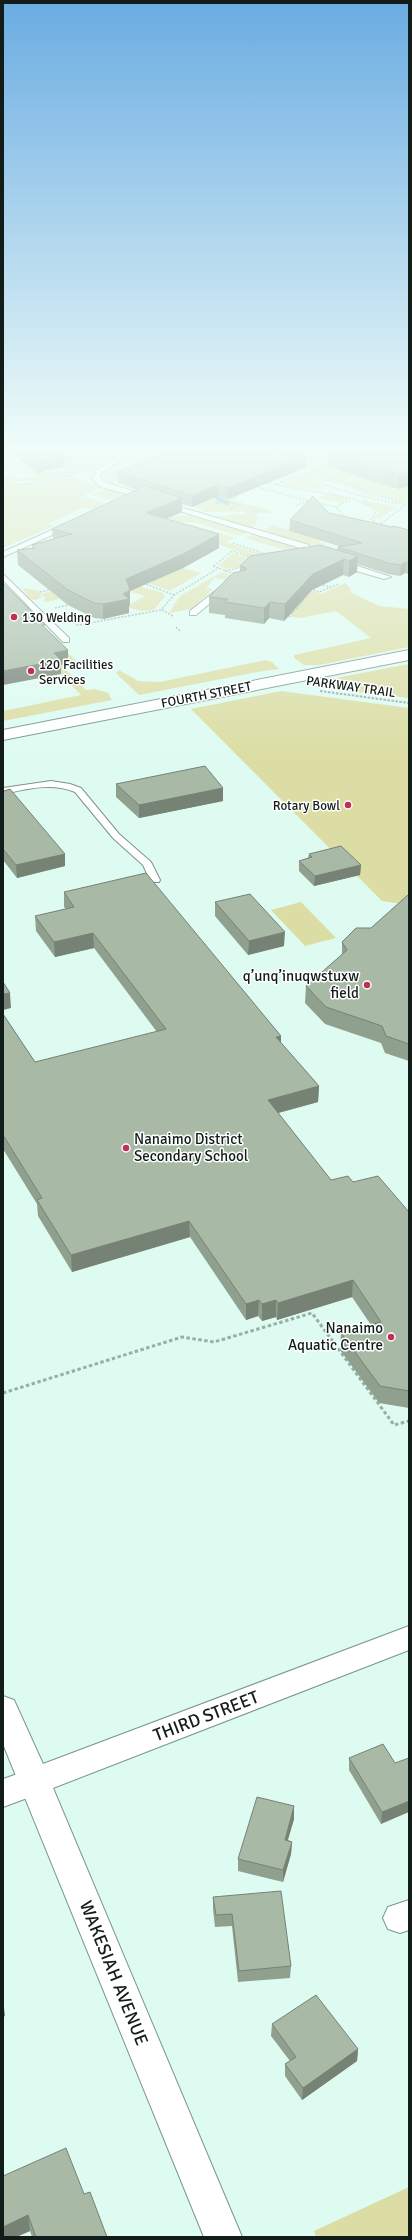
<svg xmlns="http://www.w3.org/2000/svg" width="412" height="2240" viewBox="0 0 412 2240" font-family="Signika,sans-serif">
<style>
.green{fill:#dcdda4}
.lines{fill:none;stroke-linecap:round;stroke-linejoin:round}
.stream{stroke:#4da0d8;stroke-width:4.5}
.service-casing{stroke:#7a968e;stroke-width:2}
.minor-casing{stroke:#7a968e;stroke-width:2}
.tertiary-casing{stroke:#7a968e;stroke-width:2}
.secondary-casing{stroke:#7a968e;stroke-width:2}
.path-far2{stroke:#98afa8;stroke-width:1.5;stroke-dasharray:2 1.5;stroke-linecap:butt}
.path-far1{stroke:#98afa8;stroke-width:2;stroke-dasharray:2.5 1.5;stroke-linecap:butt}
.path{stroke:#98afa8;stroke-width:3;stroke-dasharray:3.5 2.5;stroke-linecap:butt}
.service{fill:#fff;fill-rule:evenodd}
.minor{fill:#fff;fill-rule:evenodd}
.tertiary{fill:#fff;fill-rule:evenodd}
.secondary{fill:#fff;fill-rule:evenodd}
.wall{fill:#90a08f}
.shaded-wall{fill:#768274}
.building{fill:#a8baa6;stroke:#768274}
.poi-dot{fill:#bf2f58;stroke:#fff;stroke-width:1.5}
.labels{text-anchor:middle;stroke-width:3;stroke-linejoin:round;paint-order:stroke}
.far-poi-label{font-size:13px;fill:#121d1a;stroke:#fff;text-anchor:start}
.far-street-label{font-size:13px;fill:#121d1a;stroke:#fff}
.poi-label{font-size:15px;fill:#121d1a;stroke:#fff;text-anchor:end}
.near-street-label{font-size:18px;fill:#121d1a;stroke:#fff}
</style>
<rect width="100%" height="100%" fill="#defbf2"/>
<!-- green -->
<g class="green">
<polygon points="40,446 74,446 110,457 115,454 117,457 91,471 49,470 54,468"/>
<polygon points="282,450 327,450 348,457 333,466 317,469 271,458"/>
<polygon points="140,467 126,478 112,484 103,477 107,471"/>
<polygon points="331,470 341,471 398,489 402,487 409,489 409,496 406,498 409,499 404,503 399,502 322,471"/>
<polygon points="314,471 319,472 387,499 369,496 347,486 302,476"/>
<path d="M50,473l11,4 -19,5 -17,-1 -22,3v-9c11,7 34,0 47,-2z"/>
<polygon points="297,477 312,480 310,482 314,483 313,484 323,487 319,489 285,487 287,486 283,485"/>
<polygon points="67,478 101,487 83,496 143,515 101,511 84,507 48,524 54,526 3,548 3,486 23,483 44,484"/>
<polygon points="107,489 184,513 152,514 92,495"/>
<polygon points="212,489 239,496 232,500 272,511 204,512 200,511 203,509 165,500"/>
<polygon points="327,493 349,498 341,503 319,498"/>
<polygon points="363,500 397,507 379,519 373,518 378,513 375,508 360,502"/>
<polygon points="255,513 260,519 255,519 257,524 252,527 216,516"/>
<polygon points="192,515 248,532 239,536 195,522 181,523 160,516"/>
<polygon points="142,521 193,525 235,538 226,542 271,557 262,561 220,545"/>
<polygon points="273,525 321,541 320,542 326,544 319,547 263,530"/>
<polygon points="253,534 300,548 292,552 245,538"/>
<polygon points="233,553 259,563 227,569 218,566"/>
<polygon points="91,562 182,568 201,573 170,591"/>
<polygon points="222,572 267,587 215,578 206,588 213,589 192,609 169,613 180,596"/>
<polygon points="124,582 163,593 165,596 154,610 141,611 126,607 145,596 114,587"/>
<polygon points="345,583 350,588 351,593 380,606 409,609 409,647 319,665 304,665 294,658 294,655 371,638 336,611 299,618 292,617 291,614 303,601 298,598 294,585 322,594"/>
<polygon points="23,588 40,591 40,594 51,592 60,599 45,602 43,600 46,599 41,594 41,598 36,600 29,599"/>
<polygon points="62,647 79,664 63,667 86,690 95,689 108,693 112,700 3,721 3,711 81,695 61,674 3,656"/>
<polygon points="266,660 272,662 279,669 263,671 139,695 116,673 119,670 138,681 160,682"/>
<polygon points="409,664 409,698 316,687 315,682"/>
<polygon points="281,691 409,708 409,905 382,901 191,709"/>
<polygon points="301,902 336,938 305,946 271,910"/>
<polygon points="409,2187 409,2237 316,2237 314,2231"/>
</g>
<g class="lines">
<!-- stream -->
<polyline class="stream" points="219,493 215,494 219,499 227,503"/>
<!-- service casing -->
<g class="service-casing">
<g id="service">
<polygon points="149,446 155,446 152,456 149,458 146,456"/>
<polygon points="119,451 123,451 126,457 102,472 100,478 107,483 149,496 149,500 101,487 92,479 97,470 119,456"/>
<polygon points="163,502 309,545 313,551 321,555 317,557 307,555 303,549 163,506"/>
<polygon points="63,525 70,527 3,557 3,552"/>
<polygon points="339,562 345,562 391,577 384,579 339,566"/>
<polygon points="3,574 69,638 69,642 63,642 3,580"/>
<polygon points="219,588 226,590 196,615 190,615 190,611"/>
<path d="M51,781l19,3 11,4 38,46 32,28 9,18 -1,2h-8l-8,-17 -30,-27 -38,-46c-23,-10 -48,-3 -72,2v-6z"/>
</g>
</g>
<!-- minor casing -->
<g class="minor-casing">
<g id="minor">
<polygon points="409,650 409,660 3,740 3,730"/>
<polygon points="409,1900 409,1930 400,1933 388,1929 383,1918 388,1907"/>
</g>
</g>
<!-- tertiary casing -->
<g class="tertiary-casing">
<polygon id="tertiary" points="35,1768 46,1771 51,1781 46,1791 3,1807 3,1779"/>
</g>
<!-- secondary casing -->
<g class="secondary-casing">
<polygon id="secondary" points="409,1626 409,1650 53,1788 242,2237 204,2237 3,1744 3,1696 14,1700 43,1764"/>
</g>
<!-- path-far2 -->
<g class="path-far2">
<polyline points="271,449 278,446"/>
<polyline points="279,450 328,450 336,453"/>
<polyline points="331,450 342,449"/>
<polyline points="3,452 29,472 37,474 52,472 80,480"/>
<polyline points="303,466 405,505"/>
<polyline points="318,470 335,468"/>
<polyline points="56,472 81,473"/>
<polyline points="297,476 357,495 398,504"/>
<path d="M266,482c36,11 74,8 108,26l1,6 -4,5 8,6"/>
<polyline points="259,483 260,488 312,502"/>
<polyline points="3,485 43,483 75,474"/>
<polyline points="274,485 313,470"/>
<polyline points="401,487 409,487"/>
<polyline points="216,502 228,497"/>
<polyline points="215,503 235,503 239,505 231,508"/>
<polyline points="317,503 336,507 345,517"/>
<polyline points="296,506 307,501"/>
<polyline points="336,507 351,499"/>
<polyline points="246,512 271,512"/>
<polyline points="378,526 409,502"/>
<polyline points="233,543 266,554"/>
<polyline points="213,566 235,574"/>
<polyline points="214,566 232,551 252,558"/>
<polyline points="225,571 242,567"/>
<polyline points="143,583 174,595"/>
<polyline points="323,585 330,587"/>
<polyline points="310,589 319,592 339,584"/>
<polyline points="40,592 50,590"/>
<polyline points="55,608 68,605"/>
<polyline points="162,610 173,616"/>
<polyline points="289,617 303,601 299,600"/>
<polyline points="71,620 78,625 161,610 174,595 219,568"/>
<polyline points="176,627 181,632"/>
</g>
<!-- path-far1 -->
<polyline class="path-far1" points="320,691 409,703"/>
<!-- path -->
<polyline class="path" points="3,1393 182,1337 214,1342 312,1313 394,1425 409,1421"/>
<!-- service -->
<use href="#service" class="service"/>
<!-- minor -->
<use href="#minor" class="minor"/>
<!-- tertiary -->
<use href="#tertiary" class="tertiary"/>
<!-- secondary -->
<use href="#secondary" class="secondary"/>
</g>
<!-- wall -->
<g class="wall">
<polygon points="4,446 53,446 64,455 65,466 37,473"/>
<polygon points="409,446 409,486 398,489 328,467 329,453"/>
<polygon points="307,467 228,499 218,496 192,507 182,504 182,512 165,519 219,534 219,548 183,568 130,591 130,605 129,606 129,613 103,619 94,618 68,605 18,565 17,550 33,548 32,545 53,539 52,529 137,490 118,483 118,472"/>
<polygon points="329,513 392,527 409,530 409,574 405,573 400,576 388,574 357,564 357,572 349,577 343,575 312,590 284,621 269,618 264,624 225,618 225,615 209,613 209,597 240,571 240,566 337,550 338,547 339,546 289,531 290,520"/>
<polygon points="116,784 223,788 223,801 139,818 116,797"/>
<polygon points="3,789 65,866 17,878 3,860"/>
<polygon points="309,854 361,865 360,875 314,886 299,871 299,861 308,858"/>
<polygon points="64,892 281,1043 319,1086 318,1102 278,1113 331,1180 353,1182 409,1212 409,1408 379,1403 340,1350 341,1333 371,1325 352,1297 277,1320 276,1317 262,1321 258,1316 246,1320 190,1237 72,1272 38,1216 37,1204 3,1149 3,1014 35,1062 157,1032 94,948 55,957 36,931 35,916 66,909 64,907"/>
<polygon points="409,894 409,1061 385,1053 381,1043 325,1024 305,1003 306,986 342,955 342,942 371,928"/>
<polygon points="215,902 284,946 248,955 215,916"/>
<polygon points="349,1758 395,1763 381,1824 349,1770"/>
<polygon points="294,1806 294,1819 288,1840 292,1842 291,1854 283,1882 238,1871 238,1859"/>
<polygon points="213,1897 291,1966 290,1978 238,1982 232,1926 215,1927 213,1909"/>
<polygon points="272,2024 358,2049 357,2061 302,2100 285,2076 285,2064 290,2061 271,2036"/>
<polygon points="3,2176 84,2194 107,2237 32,2237 30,2231 16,2237 3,2237"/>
</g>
<!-- shaded-wall -->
<g class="shaded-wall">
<polygon points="64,455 65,466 37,473 37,462"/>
<polygon points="307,456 307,467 228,499 228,488"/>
<polygon points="409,472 409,486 398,489 398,475"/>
<polygon points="218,485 218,496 192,507 192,496"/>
<polygon points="182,498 182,512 146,527 146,513"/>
<polygon points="219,534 219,548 183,568 130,591 130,605 129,606 129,613 103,619 103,604 123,594 126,579"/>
<polygon points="358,556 357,572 349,577 349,561"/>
<polygon points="344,559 343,575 312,590 284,621 285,604 313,574"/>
<polygon points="406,562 405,573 400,576 401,565"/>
<polygon points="270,602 269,618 264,624 264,608"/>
<polygon points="68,650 68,664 61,665 61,674 3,685 3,671 54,653"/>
<polygon points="223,788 223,801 139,818 139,805"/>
<polygon points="65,854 65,866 17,878 16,865"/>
<polygon points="361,865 360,875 314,886 315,876"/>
<polygon points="285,932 284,946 248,955 249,941"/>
<polygon points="93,933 94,948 55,957 54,942"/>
<polygon points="10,993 11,1008 3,1010 3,994"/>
<polygon points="281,1036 281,1051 276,1037"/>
<polygon points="319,1086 318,1102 267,1116 268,1100"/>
<polygon points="189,1221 190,1237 72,1272 71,1255"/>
<polygon points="353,1280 352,1297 277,1320 278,1303"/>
<polygon points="259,1300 258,1316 246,1320 246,1304"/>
<polygon points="276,1300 276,1317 262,1321 262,1304"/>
<polygon points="409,1801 409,1812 381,1824 382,1812"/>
<polygon points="294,1806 294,1819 284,1852 285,1840"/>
<polygon points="292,1842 291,1854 283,1882 283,1870"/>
<polygon points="3,2000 5,2016 3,2017"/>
<polygon points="358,2049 357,2061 302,2100 303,2088"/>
<polygon points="28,2215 30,2231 16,2237 3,2237 3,2227"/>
</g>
<!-- building -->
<g class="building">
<polygon points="17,446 53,446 64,455 37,462"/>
<polygon points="183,446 267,446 307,456 228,488 218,485 192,496 118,472"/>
<polygon points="348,446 409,446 409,472 398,475 329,453"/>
<polygon points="145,486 182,498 146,513 219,534 183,554 126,579 130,590 123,594 129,599 103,604 94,603 68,590 17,550 35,548 32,545 72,534 52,529"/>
<polygon points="313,496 329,513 392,527 394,526 409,530 409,563 406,562 401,565 388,563 338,547 362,543 290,520"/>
<polygon points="320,545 358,556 349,561 344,559 313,574 285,604 270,602 264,608 225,602 228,599 209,597 233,573 246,570 246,568 240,566 250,556"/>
<polygon points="3,583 45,625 42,625 68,650 54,653 61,660 3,671"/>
<polygon points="205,766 223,788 139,805 116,784"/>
<polygon points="3,789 4,791 10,789 65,854 16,865 3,849"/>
<polygon points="341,846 361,865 315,876 299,861 312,857 309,854"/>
<polygon points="146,873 281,1036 276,1037 319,1086 268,1100 331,1180 348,1176 353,1182 378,1176 409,1212 409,1391 380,1386 341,1333 381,1322 353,1280 278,1303 276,1300 262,1304 259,1300 246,1304 189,1221 71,1255 37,1200 42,1198 3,1135 3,1014 35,1062 166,1029 93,933 54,942 35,916 74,907 64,892"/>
<polygon points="250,894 285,932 249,941 215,902"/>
<polygon points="409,894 409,1044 386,1036 382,1026 326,1007 306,986 347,950 342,942 356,928 371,928"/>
<polygon points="3,982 10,993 3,994"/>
<polygon points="383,1744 395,1763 409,1758 409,1801 382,1812 349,1758"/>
<polygon points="257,1797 294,1806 285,1840 292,1842 283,1870 238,1859"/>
<polygon points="281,1891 291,1966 239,1971 232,1914 216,1915 213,1897"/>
<polygon points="316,1995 358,2049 303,2088 285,2064 296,2057 272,2024"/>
<polygon points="66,2148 84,2194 90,2192 107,2237 36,2237 28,2215 3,2227 3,2176"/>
</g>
<!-- sky -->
<linearGradient id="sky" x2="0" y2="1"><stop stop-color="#6aace2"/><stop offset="0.59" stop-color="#f0fdf9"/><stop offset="1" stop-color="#f0fdf9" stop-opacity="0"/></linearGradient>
<rect width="412" height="759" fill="url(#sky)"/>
<!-- markers -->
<g class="poi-dot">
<circle cx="14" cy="617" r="4"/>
<circle cx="31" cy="671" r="4"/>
<circle cx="348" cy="805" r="4"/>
<circle cx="367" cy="985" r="4"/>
<circle cx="126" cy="1148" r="4"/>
<circle cx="391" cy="1337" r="4"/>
</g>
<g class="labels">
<!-- far-poi labels -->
<g class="far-poi-label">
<text x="22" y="622">130 Welding</text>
<text x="39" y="669">120 Facilities<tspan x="39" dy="15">Services</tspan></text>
<text x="340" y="810" text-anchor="end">Rotary Bowl</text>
</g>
<!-- far-street labels -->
<g class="far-street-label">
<text transform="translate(351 686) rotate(8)" y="5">PARKWAY TRAIL</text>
<text transform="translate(206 694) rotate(-11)" y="5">FOURTH STREET</text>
</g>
<!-- poi labels -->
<g class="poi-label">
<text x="359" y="981">q’unq’inuqwstuxw<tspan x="359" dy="17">field</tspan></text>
<text x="134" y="1144" text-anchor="start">Nanaimo District<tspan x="134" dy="17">Secondary School</tspan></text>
<text x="383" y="1333">Nanaimo<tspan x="383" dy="17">Aquatic Centre</tspan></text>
</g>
<!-- near-street labels -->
<g class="near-street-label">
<text transform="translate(206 1716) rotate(-21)" y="6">THIRD STREET</text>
<text transform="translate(114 1973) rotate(68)" y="6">WAKESIAH AVENUE</text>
</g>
</g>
<!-- border -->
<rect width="412" height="2240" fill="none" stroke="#121d1a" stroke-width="8"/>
</svg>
